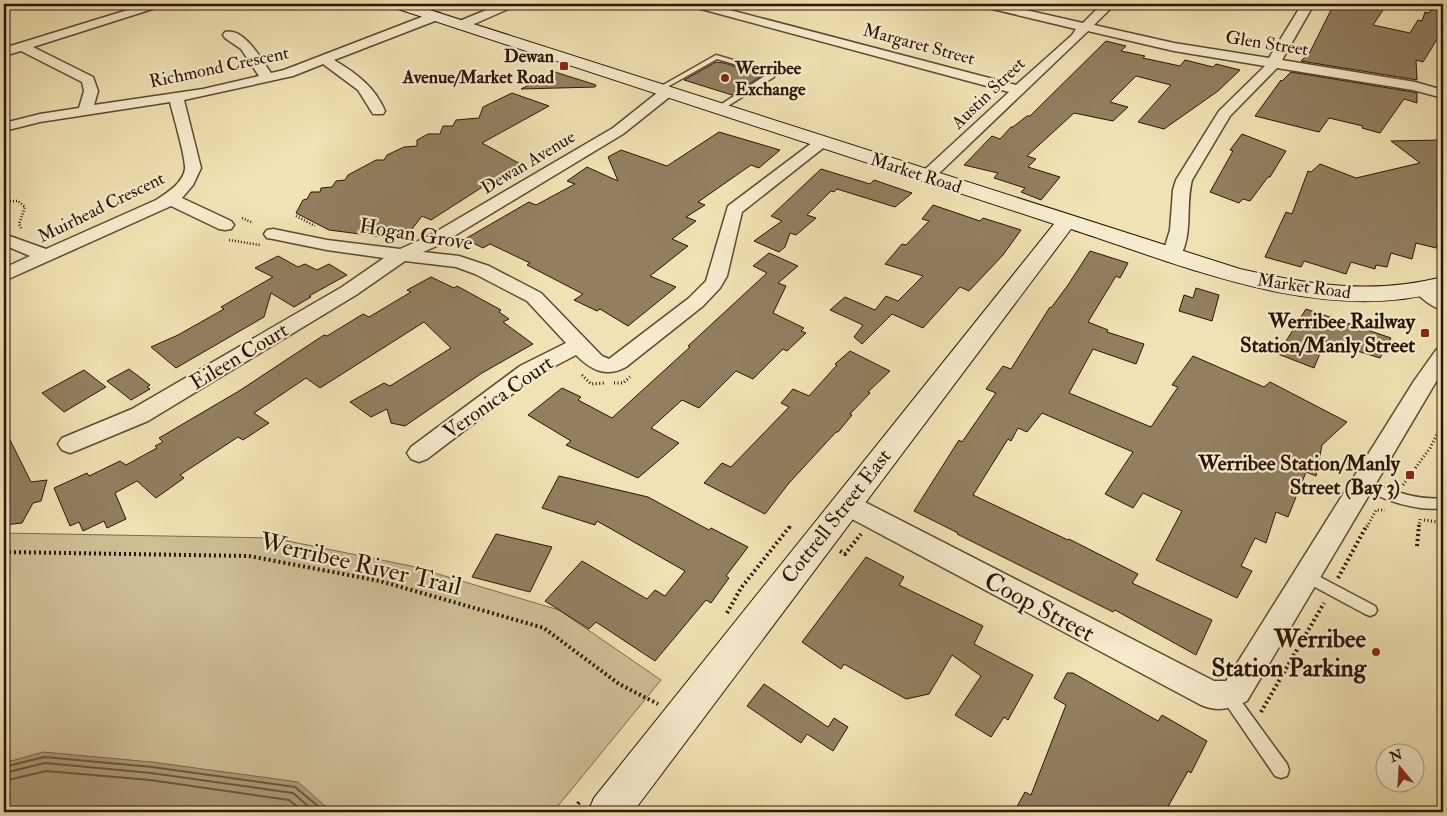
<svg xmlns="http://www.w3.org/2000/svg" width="1447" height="816" viewBox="0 0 1447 816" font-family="'IM FELL Double Pica',serif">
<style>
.green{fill:#cebf95;stroke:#7c6a4e}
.water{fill:#ad9c78;stroke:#79664b}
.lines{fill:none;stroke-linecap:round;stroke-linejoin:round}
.shore{stroke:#6c5840;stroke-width:2}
.building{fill:#917f60;stroke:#2a1407}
.lane-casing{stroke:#5c4832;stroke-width:3}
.street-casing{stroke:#5c4832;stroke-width:3}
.secondary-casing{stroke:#2a1407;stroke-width:2}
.path-far2{stroke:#2a1407;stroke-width:2.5;stroke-dasharray:1 2;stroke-linecap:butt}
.path-far1{stroke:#2a1407;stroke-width:3;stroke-dasharray:1 2.5;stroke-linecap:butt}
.path{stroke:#2a1407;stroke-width:4;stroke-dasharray:2 3;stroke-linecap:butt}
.lane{fill:#f5eccd;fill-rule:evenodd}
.street{fill:#f5eccd;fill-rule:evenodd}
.secondary{fill:#f5eccd;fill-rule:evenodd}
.poi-dot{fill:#8f2418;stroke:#f5eccd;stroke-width:2}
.labels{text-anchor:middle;stroke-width:4.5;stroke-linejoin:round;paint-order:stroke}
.far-street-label{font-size:18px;fill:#2a1407;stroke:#f5eccd}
.far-poi-label{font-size:18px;font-weight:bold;fill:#2a1407;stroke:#f5eccd;text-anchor:end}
.street-label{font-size:21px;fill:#2a1407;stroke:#f5eccd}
.poi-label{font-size:21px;font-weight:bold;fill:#2a1407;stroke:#f5eccd;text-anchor:end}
.near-street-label{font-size:25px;fill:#2a1407;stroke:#f5eccd}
.near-poi-label{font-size:25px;font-weight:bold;fill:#2a1407;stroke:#f5eccd;text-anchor:end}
</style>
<rect width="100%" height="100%" fill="#f0e2b2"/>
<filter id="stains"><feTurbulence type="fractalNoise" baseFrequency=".004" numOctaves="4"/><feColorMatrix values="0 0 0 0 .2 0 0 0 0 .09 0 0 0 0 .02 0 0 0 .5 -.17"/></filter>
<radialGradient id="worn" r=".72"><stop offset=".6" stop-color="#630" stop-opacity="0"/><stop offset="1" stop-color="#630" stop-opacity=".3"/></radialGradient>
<!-- green -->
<polygon class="green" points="4,533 273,538 411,566 559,610 661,680 553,812 4,812"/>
<!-- water -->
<polygon class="water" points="43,752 152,762 298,782 332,812 4,812 4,763"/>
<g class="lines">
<!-- shore -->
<g class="shore">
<polyline points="4,767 44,757 152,767 295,787 325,812"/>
<polyline points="4,773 45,763 151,773 293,793 315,812"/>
<polyline points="4,781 46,771 150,780 289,800 304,812"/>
</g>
</g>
<!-- building -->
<g class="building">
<polygon points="1334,4 1387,4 1373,25 1410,33 1418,20 1422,21 1425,12 1429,13 1435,4 1443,4 1443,37 1439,36 1423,62 1416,60 1417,80 1301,61 1310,52"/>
<polygon points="1106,41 1126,46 1121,51 1145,56 1143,58 1180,66 1185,60 1213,67 1216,64 1240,70 1218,91 1164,129 1138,122 1171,85 1136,76 1110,102 1128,107 1113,121 1074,113 1027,156 1036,159 1028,167 1060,177 1041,200 1021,192 1025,188 994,178 998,173 964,165 992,136 1000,139 1011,127 1013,127 1027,116 1030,116"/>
<polygon points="716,62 724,63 763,75 732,95 684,80"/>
<polygon points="555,72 596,85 595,87 521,89"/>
<polygon points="1291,72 1413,92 1417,93 1417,103 1404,99 1380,133 1362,128 1363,126 1329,118 1319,132 1255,116 1281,80 1282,81"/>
<polygon points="512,93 549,106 482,143 524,166 484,186 431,220 422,216 409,233 404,233 398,239 329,230 296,213 303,200 307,199 311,192 320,192 321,188 332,187 336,181 345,180 348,175 376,160 384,160 387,155 404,147 417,146 417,140 428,134 440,134 443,126 453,126 456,120 479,118 483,107"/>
<polygon points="719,132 780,150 759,168 751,165 698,202 705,205 686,217 696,221 672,239 688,246 650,276 676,287 628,326 600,309 597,311 574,300 583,294 527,265 530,263 490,244 483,248 465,239 529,202 536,205 575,184 567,181 587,167 618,181 608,157 621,150 667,166"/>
<polygon points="1242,134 1286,151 1270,177 1268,177 1250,201 1243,199 1239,203 1210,192 1233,151 1230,150"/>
<polygon points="1443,140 1443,230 1436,248 1416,243 1412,259 1391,253 1387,267 1376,265 1375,269 1351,262 1346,274 1304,261 1301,267 1265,257 1286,212 1292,214 1308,171 1311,172 1320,164 1356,178 1420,163 1391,141"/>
<polygon points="821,169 870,184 874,180 912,193 895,207 837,189 834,192 831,191 807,215 816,218 796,235 790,233 785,247 779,252 754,241 782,221 771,216"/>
<polygon points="933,205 980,221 983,218 1021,230 1003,255 969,291 960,287 923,328 892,314 862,344 854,337 863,325 830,310 845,297 875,310 886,296 898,301 923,276 885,264 902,244 906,245 929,221 922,219"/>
<polygon points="1090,251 1128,263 1120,278 1116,276 1088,322 1108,330 1107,332 1144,344 1136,364 1093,349 1069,393 1151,427 1178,387 1172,385 1193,356 1264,387 1270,382 1347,422 1322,445 1316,476 1306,472 1288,517 1276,512 1266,543 1255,538 1241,566 1252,571 1237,598 1156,560 1182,511 1143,493 1133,508 1105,494 1133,452 1042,413 1027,432 1018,428 1011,441 1008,439 973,495 1068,540 1069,539 1138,574 1132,583 1212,620 1196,655 1115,610 1113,612 957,534 958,533 914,511 959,440 962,442 996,393 986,389 1003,366 1011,369 1050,307 1051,308 1068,285"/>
<polygon points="769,253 798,266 778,283 786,286 773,313 804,328 801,331 806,333 787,351 783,349 753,379 736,371 699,408 682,400 651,428 679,443 638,478 566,445 571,441 528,415 562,388 581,397 578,400 612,418 690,347 688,346 767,273 753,266"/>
<polygon points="278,256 298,267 305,264 317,270 329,264 347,275 309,296 311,297 294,307 271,293 264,317 176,368 151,347 178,335 224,309 221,307 273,277 255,268"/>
<polygon points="431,277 454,288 457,286 501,310 499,312 509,319 503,322 533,344 482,373 405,426 391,423 387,409 371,417 350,402 384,383 390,386 451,348 424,322 320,388 306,378 254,413 269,423 243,440 238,437 180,475 184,478 156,498 137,481 115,493 126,519 107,528 104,521 83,531 79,522 70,526 54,488 87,473 89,476 120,461 126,465 157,448 155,446 163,442 159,438 239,391 324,335 327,336 363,314 369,317 411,292 407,290"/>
<polygon points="1196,288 1219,295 1212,321 1179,311 1184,295 1193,298"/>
<polygon points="1306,309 1391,338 1380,358 1325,341 1314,368 1278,354"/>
<polygon points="850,351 890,371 868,392 870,393 850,414 852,415 838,432 836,432 789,483 765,514 704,483 722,463 731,467 789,407 781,403 793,389 809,396 837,365 835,364"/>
<polygon points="129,369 150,385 147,387 150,389 131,400 107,381"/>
<polygon points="84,370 106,387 64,412 42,393"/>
<polygon points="4,428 31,482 47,480 41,501 33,503 22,523 4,525"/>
<polygon points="559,476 648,497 709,530 711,528 748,547 726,576 729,578 711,603 706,600 655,661 596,622 589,629 545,601 582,561 647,599 655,590 665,596 685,571 597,521 595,525 542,508"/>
<polygon points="496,534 552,547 530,592 472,577"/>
<polygon points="866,557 904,577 899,585 983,626 974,644 1033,675 1008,720 1004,717 991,737 955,715 981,676 952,655 929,694 906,699 844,664 841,669 802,642"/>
<polygon points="1067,673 1073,673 1158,721 1162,715 1207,741 1191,773 1188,771 1165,812 1014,812 1025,792 1031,795 1066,705 1054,698"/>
<polygon points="764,684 828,727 834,718 848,727 833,751 807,734 801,743 747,706"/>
</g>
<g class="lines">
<!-- lane casing -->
<g class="lane-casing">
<g id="lane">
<polygon points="716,55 774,72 774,77 720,111 716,109 717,107 768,74 717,59 662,90 656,89"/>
<path d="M1363,480c27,9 51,21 80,18v10c-29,4 -58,-9 -84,-20l-2,-3 2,-3z"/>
<polygon points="1305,569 1375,606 1377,610 1375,614 1370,616 1365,614 1300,579 1298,575 1300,571"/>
<polygon points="1228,688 1233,690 1287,764 1289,770 1287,776 1281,778 1275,776 1223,700 1220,695 1223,690"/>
</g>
</g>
<!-- street casing -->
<g class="street-casing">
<g id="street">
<path d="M147,4h17l-2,2 -129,41 60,30 5,14 -4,14 109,-16 56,-13 -18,-27 -16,-11 -2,-3 2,-3c19,-5 36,27 46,41l13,-3 148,-57h8l2,3 -2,3 -106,41c22,13 41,27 51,51l-2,3h-10l-15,-24 -35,-26 -30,12 -109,24 17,68 -8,17 -11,13 49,23 3,4 -3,4 -6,1 -6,-1 -48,-23 -167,75v-13l26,-12 -26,-11v-11l42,15 110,-49c11,-7 27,-17 29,-31 1,-11 -12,-54 -15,-67l-130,20 -36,9v-8l36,-9 39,-6 5,-17 -2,-9 -61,-31 -17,5v-8z"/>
<polygon points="501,4 517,4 515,6 465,28 457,28 455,25 457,22"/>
<path d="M688,4h19l309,81 56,-50 4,-6 -96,-23 -2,-2h21l84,19 19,-19h13l-21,21 80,18 95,15 33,-54h12l-32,56 133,22 28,8v8l-30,-8 -136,-22 -47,48 -38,64c-7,26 2,57 -14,80l-7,2 -7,-2 -2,-4 8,-26 3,-40 3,-10 43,-69 46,-45 -91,-15 -86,-20 -155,148h-12l-2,-3 2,-3 88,-81 -319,-86z"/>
<path d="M667,88l5,1 2,3 -2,3 -49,39 -184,111 -16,7 36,4 30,10 52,27 61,63 7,3 80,-61 17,-17 22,-75 89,-67h10l3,3 -3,3 -85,67 -15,64 -7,12 -17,18 -77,61c-20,11 -35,3 -50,-12l-40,21 -109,83 -8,3 -8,-3 -4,-6 4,-6 109,-81 46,-23 -39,-42 -52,-27 -19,-7 -51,-6 -49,34 -208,126 -70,29 -8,3 -8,-3 -4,-6 4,-6 70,-29 210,-122 42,-29 -57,-8 -54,-11 -6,-1 -3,-4 3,-4 6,-1 54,11 73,9 27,-12 186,-109 49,-39z"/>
<path d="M1423,283l7,2 13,10v15c-10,-2 -23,-12 -30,-21l3,-4z"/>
<path d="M1443,348v22l-196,331c-16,8 -29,11 -46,4l-364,-194 -4,-7 4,-7 9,-3 9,3 359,184h12l188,-300 22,-31z"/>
</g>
</g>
<!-- secondary casing -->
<g class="secondary-casing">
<path id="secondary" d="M390,4h21l829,265c70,16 132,26 203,8v14c-122,34 -256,-24 -372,-62l-438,583h-45l6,-14 460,-574 -662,-217z"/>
</g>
<!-- path-far2 -->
<g class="path-far2">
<polyline points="4,201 18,201 25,207 19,224 22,230"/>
<polyline points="296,216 315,226"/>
<polyline points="242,218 253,223"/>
<polyline points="229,240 260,245"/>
</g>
<!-- path-far1 -->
<g class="path-far1">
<polyline points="582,375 591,384 605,383"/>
<polyline points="614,383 623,383 630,377"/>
<polyline points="1403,485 1430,448 1443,423"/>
<polyline points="1424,520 1443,523"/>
<polyline points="790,527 791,525"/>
<polyline points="1367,527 1376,510 1385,510"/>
<polyline points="1419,527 1420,519"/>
</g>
<!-- path -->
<g class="path">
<polyline points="1417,546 1419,525"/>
<polyline points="840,551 845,554 861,534"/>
<polyline points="4,552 249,556 380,581 544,628 619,684 658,704"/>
<polyline points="1338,578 1367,525"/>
<polyline points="727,613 741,588 791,525"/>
<polyline points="1261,712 1324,603"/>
<polyline points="572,812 580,801"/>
</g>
<!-- lane -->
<use href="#lane" class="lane"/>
<!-- street -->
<use href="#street" class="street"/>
<!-- secondary -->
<use href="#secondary" class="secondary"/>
</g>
<!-- markers -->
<g class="poi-dot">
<rect x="559" y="61" width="10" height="10" rx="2.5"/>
<circle cx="725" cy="78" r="5"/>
<rect x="1420" y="328" width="10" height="10" rx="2.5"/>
<rect x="1405" y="470" width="10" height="10" rx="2.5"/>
<circle cx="1376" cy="652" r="5"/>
</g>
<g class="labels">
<!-- far-street labels -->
<g class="far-street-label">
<text transform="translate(1267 43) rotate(9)" y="6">Glen Street</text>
<text transform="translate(919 44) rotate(15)" y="6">Margaret Street</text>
<text transform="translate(219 67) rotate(-12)" y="6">Richmond Crescent</text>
<text transform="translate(988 93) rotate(-44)" y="6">Austin Street</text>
<text transform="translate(528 162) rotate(-31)" y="6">Dewan Avenue</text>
<text transform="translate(916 173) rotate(18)" y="6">Market Road</text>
<text transform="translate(101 207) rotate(-26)" y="6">Muirhead Crescent</text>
<text transform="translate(1304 286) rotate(8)" y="6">Market Road</text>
</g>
<!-- far-poi labels -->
<g class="far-poi-label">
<text x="554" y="62">Dewan<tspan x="554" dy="21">Avenue/Market Road</tspan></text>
<text x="735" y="74" text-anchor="start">Werribee<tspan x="735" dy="21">Exchange</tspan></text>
</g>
<!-- street labels -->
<g class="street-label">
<text transform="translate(416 234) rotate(9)" y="7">Hogan Grove</text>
<text transform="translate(239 356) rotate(-31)" y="7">Eileen Court</text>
<text transform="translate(498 397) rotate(-35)" y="7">Veronica Court</text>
<text transform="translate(836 516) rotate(-52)" y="7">Cottrell Street East</text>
</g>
<!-- poi labels -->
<g class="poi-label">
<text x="1415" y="328">Werribee Railway<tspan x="1415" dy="24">Station/Manly Street</tspan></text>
<text x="1400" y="470">Werribee Station/Manly<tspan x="1400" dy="24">Street (Bay 3)</tspan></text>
</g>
<!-- near-street labels -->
<g class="near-street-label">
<text transform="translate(361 563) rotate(13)" y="9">Werribee River Trail</text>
<text transform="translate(1040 606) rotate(28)" y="9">Coop Street</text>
</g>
<!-- near-poi labels -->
<g class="near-poi-label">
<text x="1366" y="647">Werribee<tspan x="1366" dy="29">Station Parking</tspan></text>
</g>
</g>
<!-- margin -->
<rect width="1447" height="816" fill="none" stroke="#f0e2b2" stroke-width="20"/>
<rect x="5" y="5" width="1437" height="806" fill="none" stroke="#2a1407" stroke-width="2.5"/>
<rect x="10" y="10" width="1427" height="796" fill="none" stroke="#2a1407"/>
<!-- north arrow -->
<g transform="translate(1400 768) rotate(342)"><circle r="24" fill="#f5eccd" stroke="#a4967e"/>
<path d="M0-4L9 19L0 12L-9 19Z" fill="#8f2418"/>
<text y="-8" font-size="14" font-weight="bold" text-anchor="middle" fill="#2a1407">N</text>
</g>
<rect width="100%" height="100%" filter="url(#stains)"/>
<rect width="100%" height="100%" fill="url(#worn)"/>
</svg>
